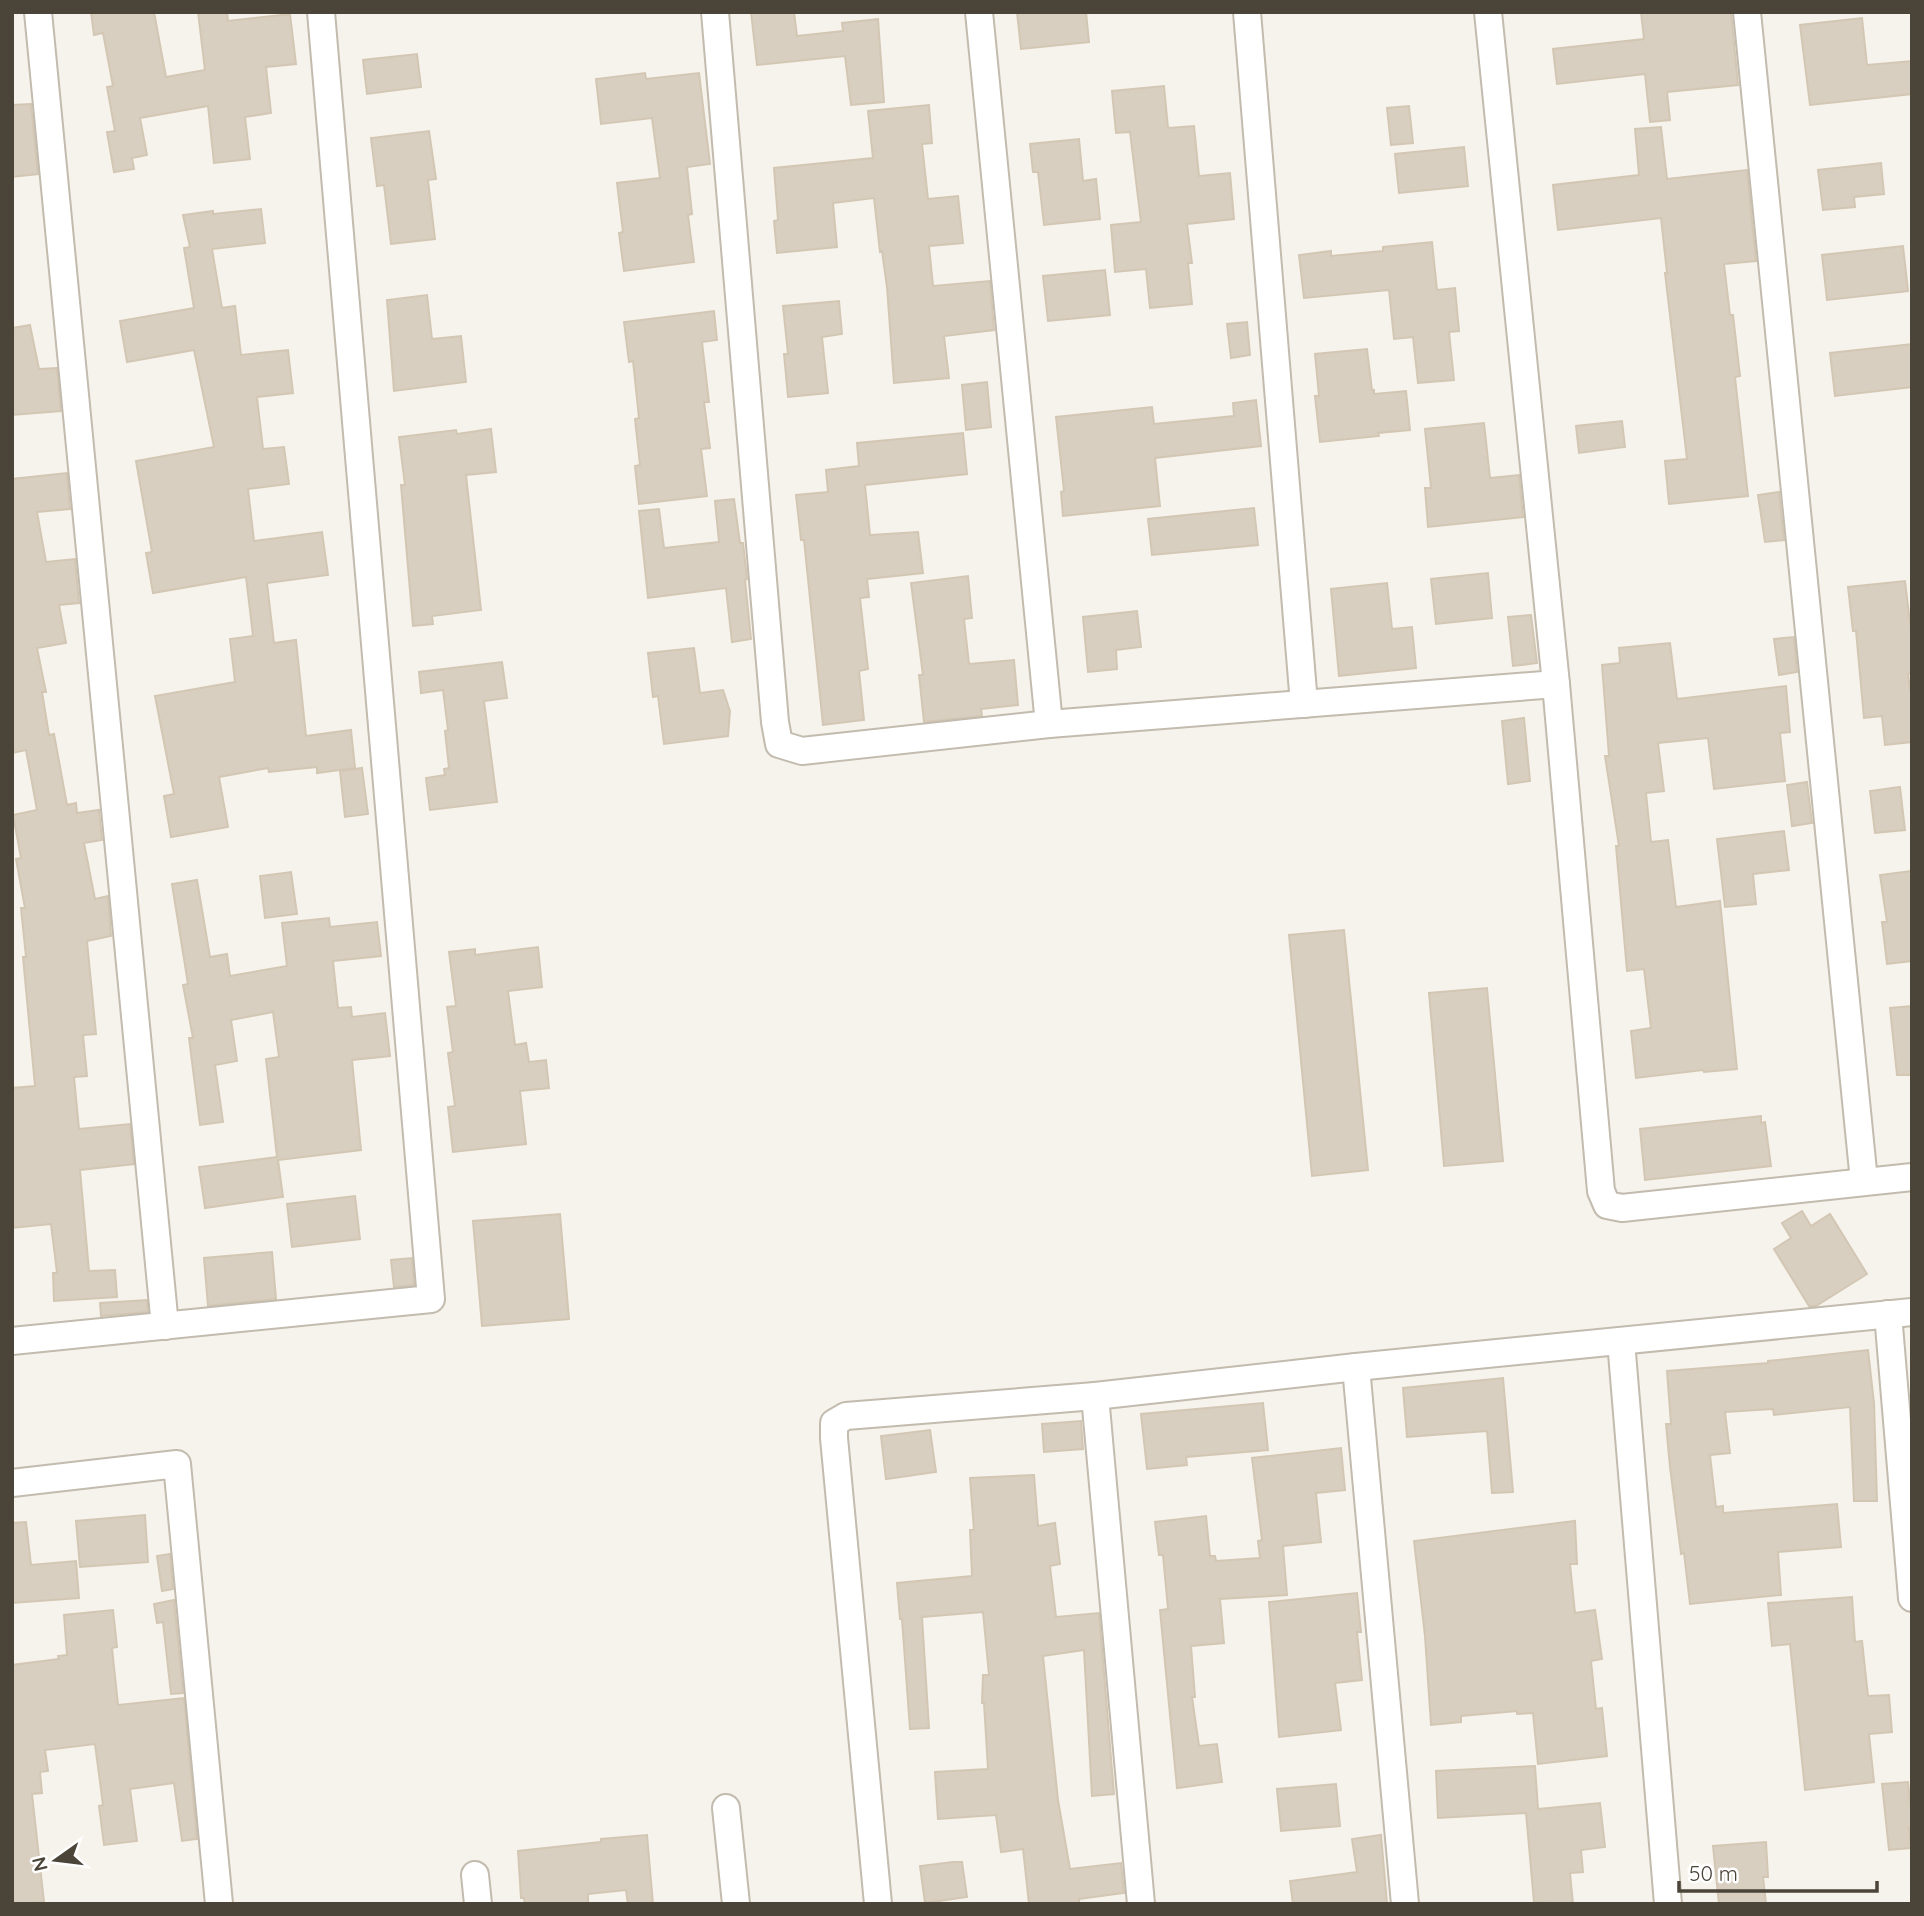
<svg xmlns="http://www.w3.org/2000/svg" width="1924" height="1916" viewBox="0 0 1924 1916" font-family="Quicksand,sans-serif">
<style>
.building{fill:#d8cfc1;stroke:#d3c7b4;stroke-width:2}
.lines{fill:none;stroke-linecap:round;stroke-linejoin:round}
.minor-casing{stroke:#c2bbae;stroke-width:30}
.minor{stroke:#fff;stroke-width:26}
</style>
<rect width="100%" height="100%" fill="#f6f3ec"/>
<!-- building -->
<g class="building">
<polygon points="91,12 154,12 166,77 205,70 198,12 227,12 228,21 290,14 296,64 266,67 271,113 245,117 250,159 214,163 208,106 140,118 147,155 132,158 134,169 114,172 107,132 115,131 107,87 113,86 103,33 94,35"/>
<polygon points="751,12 794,12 797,36 843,31 842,23 878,19 884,102 851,105 845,56 757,65"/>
<polygon points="1017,12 1086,12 1089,42 1021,49"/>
<polygon points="1641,12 1731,12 1738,85 1667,92 1670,120 1650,122 1645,74 1557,84 1553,49 1644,39"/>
<polygon points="1862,18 1867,65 1912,61 1912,94 1810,105 1800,25"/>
<polygon points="417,54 421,87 367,94 363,60"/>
<polygon points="645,73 646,79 699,73 710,164 687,167 692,214 688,215 694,262 624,271 619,233 623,232 617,183 660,178 652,118 601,124 596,79"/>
<polygon points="1164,86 1168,128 1194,126 1199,176 1230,173 1234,219 1187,224 1192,263 1188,263 1192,304 1150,308 1146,269 1115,272 1111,225 1141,222 1130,132 1116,133 1112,91"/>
<polygon points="31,104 38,174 12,177 12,105"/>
<polygon points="929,105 932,143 922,144 928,199 958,196 963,243 929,246 933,286 990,281 994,330 944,336 949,378 894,383 887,287 882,251 880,252 874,198 833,203 837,247 777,253 774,221 778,220 774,168 873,158 868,111"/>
<polygon points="1409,106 1413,143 1391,145 1387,108"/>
<polygon points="1661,127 1667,179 1747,170 1756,261 1724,264 1730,315 1733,315 1740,376 1735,377 1748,496 1669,504 1665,461 1687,459 1665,273 1667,273 1661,218 1558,230 1553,185 1639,175 1635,129"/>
<polygon points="429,131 436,179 428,180 435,239 391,244 384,185 377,186 371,138"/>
<polygon points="1079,139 1083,181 1096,179 1100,219 1044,225 1038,172 1033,172 1030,144"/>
<polygon points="1464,147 1468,186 1399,193 1395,154"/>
<polygon points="1881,163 1884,194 1854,197 1855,207 1823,210 1818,170"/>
<polygon points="261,209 265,243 212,249 222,308 235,306 241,355 288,350 293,393 257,397 263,449 284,447 289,484 248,489 254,541 322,532 328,575 267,583 274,643 296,640 306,736 351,730 355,768 317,773 317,767 269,772 268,768 219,777 228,827 171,837 164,796 174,794 155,696 235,682 230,639 253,636 246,577 153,593 146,553 152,552 136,461 214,447 194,350 127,362 120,321 194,308 184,248 190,247 183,215 213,211 213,214"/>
<polygon points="1432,242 1437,290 1455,288 1459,331 1449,332 1454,380 1418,383 1413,337 1394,339 1389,290 1304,298 1299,255 1331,251 1331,256 1383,251 1383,247"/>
<polygon points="1903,246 1908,291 1827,300 1822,255"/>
<polygon points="1105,270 1110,315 1048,321 1043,276"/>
<polygon points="427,295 432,339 461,336 466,382 394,391 387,300"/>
<polygon points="839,301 842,334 822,337 828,393 788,397 784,354 788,354 783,306"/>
<polygon points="714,311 717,340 702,342 709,402 704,402 710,448 701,449 707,496 639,504 635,466 640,465 635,419 639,418 633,361 629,362 624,322"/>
<polygon points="1247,322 1250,355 1231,358 1227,324"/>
<polygon points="30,325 39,369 57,368 61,411 12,415 12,328"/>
<polygon points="1912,344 1912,387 1835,396 1830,353"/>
<polygon points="1367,349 1372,390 1374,390 1374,394 1406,391 1410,430 1378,433 1379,436 1320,442 1315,396 1319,396 1315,354"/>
<polygon points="987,382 991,427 966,430 962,385"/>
<polygon points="1256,400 1261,446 1155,458 1160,506 1063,516 1061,492 1064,491 1056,417 1152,407 1154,424 1234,416 1233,403"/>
<polygon points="1622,421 1625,447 1579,453 1576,426"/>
<polygon points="1484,423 1490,478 1519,475 1523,517 1428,527 1425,488 1431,488 1425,429"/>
<polygon points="491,429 496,472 466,475 481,610 432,616 433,624 413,626 401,485 405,485 399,437 456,430 457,434"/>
<polygon points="963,433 967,474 865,485 870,535 918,532 923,573 867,579 869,597 860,598 868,669 859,671 864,720 823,725 804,540 801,540 796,495 828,492 826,470 859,466 857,443"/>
<polygon points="67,473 70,509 37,512 46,562 75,559 79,603 59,605 66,643 37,648 46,692 42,692 49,735 54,734 67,805 76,803 77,813 99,810 102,840 84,843 95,899 108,896 111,936 87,941 96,1034 83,1035 87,1076 74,1077 79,1129 130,1124 134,1164 80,1170 89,1271 115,1270 117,1297 54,1301 53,1273 57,1273 51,1224 12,1228 12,1088 35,1086 23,957 26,957 21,908 25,908 16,859 21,858 13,815 37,810 26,750 12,753 12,479"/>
<polygon points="1779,492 1784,540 1765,542 1758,495"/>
<polygon points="734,499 740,543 743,543 747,579 745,580 751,639 732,642 726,588 648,598 639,511 659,509 664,548 719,542 715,501"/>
<polygon points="1254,508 1258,545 1152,555 1148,519"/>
<polygon points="1488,573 1492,618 1436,624 1431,579"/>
<polygon points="968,576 972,618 964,619 969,664 1014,660 1018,705 981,709 982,716 924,722 919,675 923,675 911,583"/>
<polygon points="1905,581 1912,639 1912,673 1908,674 1912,702 1912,742 1885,745 1882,716 1864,718 1856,631 1853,631 1848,587"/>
<polygon points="1387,583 1392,629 1412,627 1416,668 1339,676 1331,589"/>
<polygon points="1137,611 1141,647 1116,650 1117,669 1088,672 1083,617"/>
<polygon points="1531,615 1537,663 1513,666 1508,617"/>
<polygon points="1794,637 1797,672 1779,675 1774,639"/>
<polygon points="1670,643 1677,699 1786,686 1790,732 1780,733 1785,781 1714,789 1708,738 1658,743 1664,791 1646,793 1651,842 1668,840 1676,907 1720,901 1737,1069 1704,1072 1703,1070 1636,1078 1631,1031 1651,1028 1644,969 1627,971 1616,846 1619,846 1605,756 1609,756 1602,665 1620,663 1619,648"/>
<polygon points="694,648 700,693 723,690 730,711 728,736 664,744 658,696 653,697 648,653"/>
<polygon points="502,662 507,698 484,701 497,802 430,810 426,778 445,775 444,769 449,768 445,731 448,730 443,690 421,693 419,672"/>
<polygon points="1524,718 1530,781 1508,784 1502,721"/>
<polygon points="362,768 368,814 345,817 340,771"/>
<polygon points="1807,782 1812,823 1792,826 1787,785"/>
<polygon points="1900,787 1905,830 1875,833 1870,791"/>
<polygon points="1784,831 1789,870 1753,874 1756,904 1725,907 1717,839"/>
<polygon points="1912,871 1912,961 1887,964 1882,922 1887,922 1880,875"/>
<polygon points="291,872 297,914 265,918 260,876"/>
<polygon points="197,880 210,957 227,954 230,976 287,966 282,923 329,918 330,927 377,922 381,956 333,961 338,1008 351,1007 352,1017 385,1013 390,1056 352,1060 361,1150 278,1160 283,1197 205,1208 199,1167 277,1157 266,1059 279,1057 273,1012 231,1020 237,1061 215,1065 223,1122 200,1125 189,1038 193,1038 183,985 188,984 172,884"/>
<polygon points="1344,930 1368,1170 1312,1176 1289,935"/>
<polygon points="538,947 542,987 508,991 515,1045 526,1043 529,1062 546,1060 549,1088 520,1091 526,1144 453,1152 448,1107 455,1106 448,1053 453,1052 447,1007 456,1006 449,952 475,949 475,955"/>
<polygon points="1487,988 1503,1161 1444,1166 1429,993"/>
<polygon points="1912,1006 1912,1075 1897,1075 1890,1008"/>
<polygon points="1761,1116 1761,1123 1765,1122 1771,1166 1645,1180 1640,1129"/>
<polygon points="355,1196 360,1239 292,1247 287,1204"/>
<polygon points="1802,1211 1811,1226 1830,1214 1867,1274 1816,1306 1809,1306 1774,1249 1791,1238 1782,1223"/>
<polygon points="560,1214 569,1319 482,1326 473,1221"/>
<polygon points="272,1252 276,1299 208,1306 204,1258"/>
<polygon points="412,1258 414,1285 394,1287 391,1260"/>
<polygon points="147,1300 148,1312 101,1316 100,1303"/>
<polygon points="1868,1350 1874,1403 1877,1501 1854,1501 1850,1407 1774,1415 1773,1409 1725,1412 1730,1453 1710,1455 1716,1507 1723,1506 1723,1513 1837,1504 1841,1547 1778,1552 1781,1595 1690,1604 1684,1553 1681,1554 1670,1467 1666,1424 1671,1424 1667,1371 1768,1363 1768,1361"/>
<polygon points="1503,1378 1513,1492 1492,1493 1487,1431 1407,1437 1403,1388"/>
<polygon points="1263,1403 1268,1450 1186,1457 1187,1465 1147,1469 1141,1414"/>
<polygon points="1081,1421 1083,1449 1044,1452 1042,1424"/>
<polygon points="930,1430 936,1472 886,1479 881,1436"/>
<polygon points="1341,1448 1345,1490 1316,1493 1321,1542 1283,1546 1287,1595 1220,1599 1224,1643 1191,1646 1195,1697 1192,1697 1199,1746 1217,1744 1222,1782 1177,1788 1160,1610 1168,1609 1163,1555 1159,1555 1155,1522 1206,1516 1210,1556 1215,1556 1216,1561 1260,1558 1258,1541 1262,1540 1252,1458"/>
<polygon points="1034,1475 1038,1526 1055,1523 1060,1564 1050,1566 1056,1617 1099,1613 1114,1794 1092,1796 1084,1650 1043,1656 1058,1800 1070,1869 1121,1863 1124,1893 1079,1899 1079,1904 1029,1904 1023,1849 1001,1852 996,1815 938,1819 935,1772 988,1769 984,1703 982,1703 983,1675 989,1675 983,1612 922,1617 929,1728 910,1729 902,1619 900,1619 897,1583 972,1576 970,1530 974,1530 970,1478"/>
<polygon points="145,1515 148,1562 80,1567 76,1521"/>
<polygon points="1575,1521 1577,1564 1570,1564 1575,1613 1595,1610 1602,1659 1591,1661 1596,1709 1602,1708 1607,1756 1538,1764 1533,1713 1517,1714 1517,1711 1461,1716 1461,1722 1431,1725 1425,1636 1414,1541"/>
<polygon points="26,1522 31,1565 76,1561 79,1598 12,1603 12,1523"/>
<polygon points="170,1554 173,1589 162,1591 157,1556"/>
<polygon points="1357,1593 1361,1632 1357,1632 1362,1680 1335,1683 1341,1730 1279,1737 1269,1602"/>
<polygon points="1852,1597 1855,1642 1862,1641 1868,1696 1889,1695 1892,1732 1869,1734 1874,1782 1805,1790 1790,1644 1772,1646 1768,1603"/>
<polygon points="174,1600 183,1693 171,1694 163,1622 157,1623 154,1604"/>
<polygon points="113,1610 117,1647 112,1648 118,1705 184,1698 197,1839 182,1841 174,1783 130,1789 137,1841 104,1845 99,1806 103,1805 95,1744 45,1750 48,1771 40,1772 42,1793 32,1794 44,1902 12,1904 12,1665 59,1659 58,1656 67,1655 64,1615"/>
<polygon points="1535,1766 1538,1809 1600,1803 1605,1847 1581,1850 1583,1872 1570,1873 1573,1904 1534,1902 1526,1813 1438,1818 1436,1771"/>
<polygon points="1908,1782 1912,1819 1912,1827 1909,1828 1911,1848 1889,1850 1882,1784"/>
<polygon points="1336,1784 1340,1826 1281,1831 1277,1789"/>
<polygon points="647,1835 653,1904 628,1904 626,1890 588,1894 588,1904 525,1904 524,1898 521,1898 518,1851 601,1842 601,1839"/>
<polygon points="1381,1835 1387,1904 1293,1904 1290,1881 1357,1872 1352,1839"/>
<polygon points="1766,1842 1768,1877 1763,1877 1766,1904 1719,1904 1713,1846"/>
<polygon points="953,1862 962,1862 967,1897 925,1903 920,1866"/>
</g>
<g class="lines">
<!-- minor casing -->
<g class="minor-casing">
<g id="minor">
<polyline points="38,12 165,1326"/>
<polyline points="715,12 775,722 779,744 802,751 1049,724 1556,684"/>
<polyline points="979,12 1049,724"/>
<polyline points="1247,12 1304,704"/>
<polyline points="1488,12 1556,684 1601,1191 1607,1205 1622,1208 1912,1177"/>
<polyline points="1747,12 1864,1181"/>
<polyline points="1888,1314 1912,1598"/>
<polyline points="12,1341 431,1299 321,12"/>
<polyline points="1621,1341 1668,1904"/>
<polyline points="1356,1367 1405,1904"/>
<polyline points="1095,1396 1141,1904"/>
<polyline points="12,1483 177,1464 219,1904"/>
<polyline points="726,1808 736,1904"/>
<polyline points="475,1875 478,1904"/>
<polyline points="878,1904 834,1438 834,1423 846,1416 1095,1396 1356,1367 1912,1312"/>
</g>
</g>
<!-- minor -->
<use href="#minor" class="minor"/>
</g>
<!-- border -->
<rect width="1924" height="1916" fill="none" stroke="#4b4439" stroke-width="28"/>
<!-- north arrow -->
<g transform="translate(56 1860) rotate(256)" stroke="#ffffff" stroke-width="5" paint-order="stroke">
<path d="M0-5L12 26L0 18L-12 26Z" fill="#4b4439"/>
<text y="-10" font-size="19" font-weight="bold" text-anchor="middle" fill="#4b4439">N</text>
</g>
<!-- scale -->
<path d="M1679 1881v10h198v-10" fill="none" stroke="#4b4439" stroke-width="3.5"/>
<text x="1689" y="1881" font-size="21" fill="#4b4439" stroke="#ffffff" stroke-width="5" paint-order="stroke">50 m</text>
</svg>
